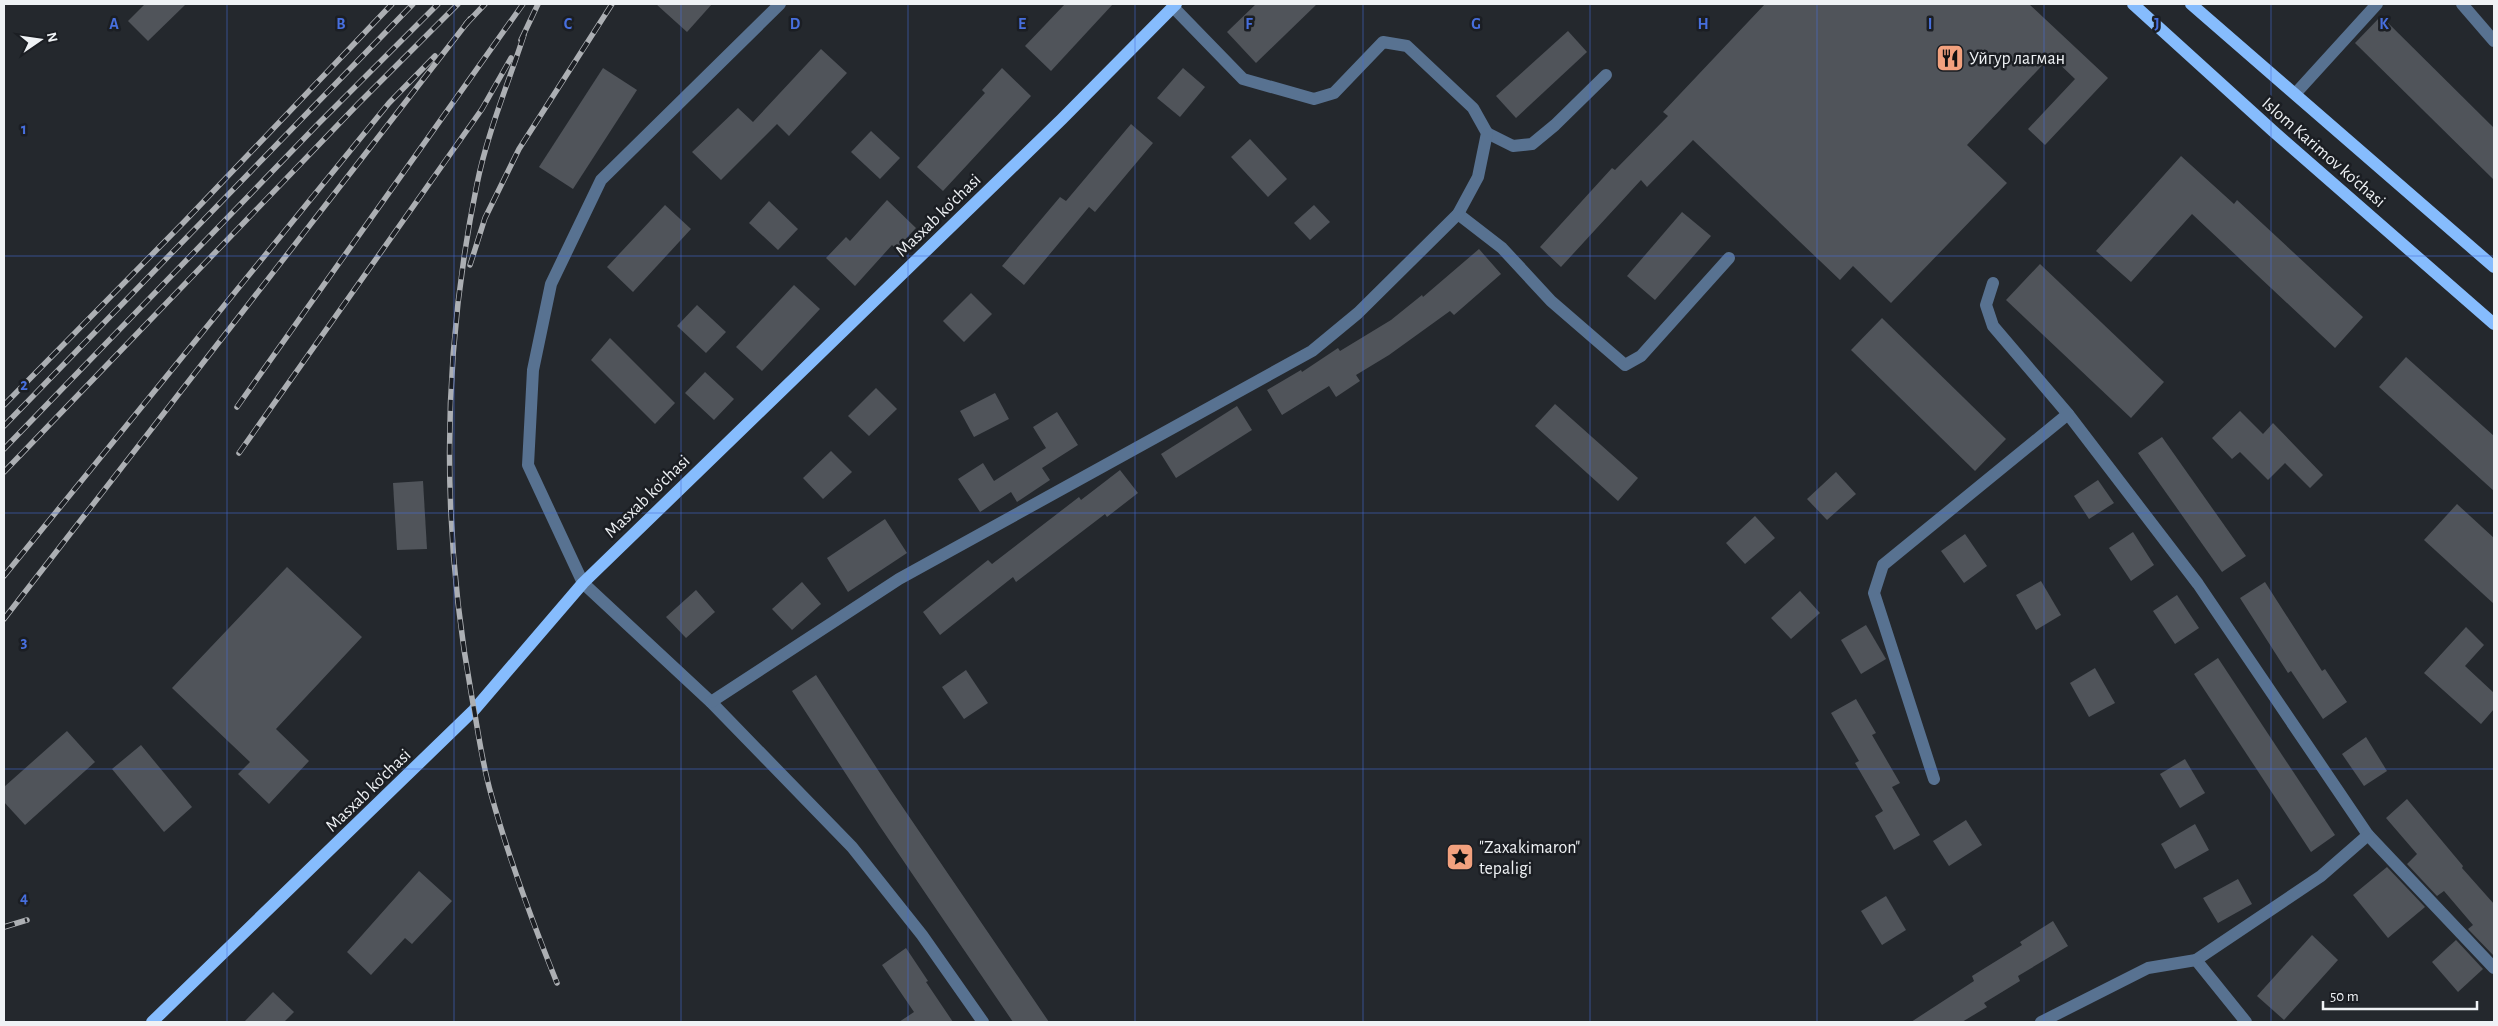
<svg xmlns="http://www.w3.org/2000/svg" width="2498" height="1026" viewBox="0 0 2498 1026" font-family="'Alegreya Sans',sans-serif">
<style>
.building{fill:#50545a}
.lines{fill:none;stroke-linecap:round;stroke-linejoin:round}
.minor{stroke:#587291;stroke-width:12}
.major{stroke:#86bcfd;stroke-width:12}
.rail-casing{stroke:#acafb3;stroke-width:5.5}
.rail{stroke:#1b1e23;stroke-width:4;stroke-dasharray:11;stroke-linecap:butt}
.grid{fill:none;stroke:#476fde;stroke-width:1;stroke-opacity:0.55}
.labels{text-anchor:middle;stroke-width:5;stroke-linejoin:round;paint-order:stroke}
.poi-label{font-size:18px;fill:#eff2f5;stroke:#1b1e23;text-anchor:start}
.street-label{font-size:18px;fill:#eff2f5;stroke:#1b1e23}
.grid-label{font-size:16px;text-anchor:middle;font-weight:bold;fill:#476fde;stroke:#1b1e23;stroke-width:5;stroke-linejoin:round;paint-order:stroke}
</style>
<rect width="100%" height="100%" fill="#24282d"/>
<!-- building -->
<g class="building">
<polygon points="145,4 186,4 148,41 128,21"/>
<polygon points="656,4 712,4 687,32"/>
<polygon points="1065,4 1113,4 1051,71 1025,46"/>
<polygon points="1256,4 1317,4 1256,63 1227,32"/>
<polygon points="1765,4 2029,4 2108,78 2045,145 2028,129 2075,79 2051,56 1967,145 2007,183 1891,303 1853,266 1840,280 1693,140 1647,187 1641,180 1561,267 1540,247 1612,168 1615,170 1668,116 1663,112"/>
<polygon points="2381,16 2494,128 2494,180 2355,43"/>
<polygon points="1568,31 1587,52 1516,118 1496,96"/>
<polygon points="821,49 847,73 789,136 777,124 721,180 692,152 738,108 753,122"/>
<polygon points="603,68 637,90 573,189 539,167"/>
<polygon points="1002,68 1031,96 943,191 917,167 985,93 982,90"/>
<polygon points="1183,68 1205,87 1180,117 1157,98"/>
<polygon points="1131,124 1153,143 1095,212 1089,207 1024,285 1002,266 1060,197 1066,201"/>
<polygon points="871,131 900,158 880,179 851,152"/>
<polygon points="1250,139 1287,179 1268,197 1231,157"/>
<polygon points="2181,156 2234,204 2237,200 2363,317 2335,348 2192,214 2131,282 2096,251"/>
<polygon points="887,200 916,228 896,249 892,245 855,286 826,258 846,237 850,241"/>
<polygon points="769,201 798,229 778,250 749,223"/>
<polygon points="665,205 691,229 633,292 607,267"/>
<polygon points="1314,205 1330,222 1310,240 1294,223"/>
<polygon points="1682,212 1711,236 1655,300 1627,276"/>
<polygon points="1479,249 1501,274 1454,315 1450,311 1389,355 1356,375 1360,381 1336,397 1329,386 1282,415 1267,390 1301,370 1302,372 1338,348 1340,351 1391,320 1422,295 1423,297"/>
<polygon points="2040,264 2164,382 2131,418 2006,300"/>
<polygon points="794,285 820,309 762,371 736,347"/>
<polygon points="971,293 992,314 964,342 943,321"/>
<polygon points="697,305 726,332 706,353 677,326"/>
<polygon points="1882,318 2006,439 1975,471 1851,350"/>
<polygon points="610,338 675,403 655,424 591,360"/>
<polygon points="2406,357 2494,436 2494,491 2379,387"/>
<polygon points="705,372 734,399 714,420 685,393"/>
<polygon points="876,388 897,409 869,436 848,416"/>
<polygon points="995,393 1009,419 974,437 960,411"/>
<polygon points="1555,404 1638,478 1618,501 1535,426"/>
<polygon points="1237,406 1252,430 1176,478 1161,454"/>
<polygon points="2240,411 2263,434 2273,423 2323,475 2310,488 2285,463 2268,480 2240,452 2232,459 2212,438"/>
<polygon points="1057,412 1078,445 1042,468 1050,480 1017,502 1011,492 980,512 958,479 983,463 994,481 1046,448 1033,427"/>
<polygon points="2162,437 2246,556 2222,572 2138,453"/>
<polygon points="831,451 852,472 823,499 803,478"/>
<polygon points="1120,470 1138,493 1107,517 1105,514 1016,582 1013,577 940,635 923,612 988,560 992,564 1079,497 1081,500"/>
<polygon points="1836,472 1856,494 1827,520 1807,499"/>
<polygon points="2098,480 2114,503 2089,519 2074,496"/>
<polygon points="423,481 427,549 397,550 393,483"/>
<polygon points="2457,504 2494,538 2494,604 2424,540"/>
<polygon points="1755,516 1775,538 1745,564 1726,543"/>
<polygon points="885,519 907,553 848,592 827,558"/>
<polygon points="2133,532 2154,565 2131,581 2109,548"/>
<polygon points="1965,534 1987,566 1964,583 1941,551"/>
<polygon points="287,567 362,637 276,729 309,761 269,804 238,774 250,762 172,688"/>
<polygon points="2041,581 2061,615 2036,630 2016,595"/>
<polygon points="802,582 821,604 792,630 772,609"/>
<polygon points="2265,582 2322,671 2325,669 2347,702 2323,719 2291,671 2288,673 2240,598"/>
<polygon points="696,590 715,612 686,638 666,617"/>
<polygon points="1800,591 1820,613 1791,639 1771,618"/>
<polygon points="2177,595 2199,628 2175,644 2153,611"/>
<polygon points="1866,625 1886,659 1861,674 1841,640"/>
<polygon points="2466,627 2484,645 2465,666 2494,693 2494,709 2481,724 2424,673"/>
<polygon points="2218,658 2335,835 2311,852 2194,674"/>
<polygon points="2095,668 2115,703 2089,717 2070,683"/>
<polygon points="966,670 988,703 964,719 942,687"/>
<polygon points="816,675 891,790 1049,1022 1013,1022 879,825 792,691"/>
<polygon points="1856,699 1876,733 1872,735 1900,783 1892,787 1920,835 1894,850 1875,816 1883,811 1855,763 1859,761 1831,713"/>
<polygon points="67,731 95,762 25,825 4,802 4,787"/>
<polygon points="2366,737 2387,771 2364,786 2342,754"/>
<polygon points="141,745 192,807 164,832 112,769"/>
<polygon points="2185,759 2205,793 2180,808 2160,774"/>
<polygon points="2407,799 2463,866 2462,868 2494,904 2494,956 2468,929 2473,925 2444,891 2437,896 2407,864 2417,854 2386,818"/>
<polygon points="1966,820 1982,845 1949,866 1933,841"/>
<polygon points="2195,824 2209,850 2175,869 2161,844"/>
<polygon points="2387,867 2425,907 2388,938 2353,895"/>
<polygon points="419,871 452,901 412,944 405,938 371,975 347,952"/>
<polygon points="2238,879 2252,904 2218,923 2203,898"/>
<polygon points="1886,896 1906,930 1882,945 1861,911"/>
<polygon points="2053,921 2068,946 2018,976 2020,981 1984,1003 1987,1007 1962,1022 1911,1022 1974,981 1972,976 2022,945 2020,942"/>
<polygon points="2312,935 2338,960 2284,1020 2257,996"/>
<polygon points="2456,940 2483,969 2458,992 2432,962"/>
<polygon points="906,948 928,981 926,982 953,1022 899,1022 914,1012 882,965"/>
<polygon points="273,992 294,1012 284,1022 244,1022"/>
</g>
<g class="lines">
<!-- minor -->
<g class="minor">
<polyline points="780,4 601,180 551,284 533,370 528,465 583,583 711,702 852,847 922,935 983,1022"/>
<polyline points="2462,4 2494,41"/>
<polyline points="2295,94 2377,4"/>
<polyline points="1487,133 1513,146 1532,144 1555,125 1606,75"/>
<polyline points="1458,214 1502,248 1551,301 1625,365 1641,356 1729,258"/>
<polyline points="1993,283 1986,305 1993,326 2068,414 2198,584 2368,835 2494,968"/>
<polyline points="711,702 899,579 1312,351 1358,313 1458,214 1478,177 1487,133 1473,108 1407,46 1383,42 1334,93 1314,99 1243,79 1173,7"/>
<polyline points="1934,779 1874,593 1883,565 2068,414"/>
<polyline points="2196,960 2246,1022"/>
<polyline points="2041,1022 2148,968 2196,960 2321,876 2368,835"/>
</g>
<!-- major -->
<g class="major">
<polyline points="2133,4 2273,131 2494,324"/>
<polyline points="2191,4 2494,267"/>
<polyline points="152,1022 474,710 583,583 1062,119 1176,4"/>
</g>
<!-- rail casing -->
<g class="rail-casing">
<g id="rail">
<polyline points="466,24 485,4"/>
<path d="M524,35c-16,49 -37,99 -47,149 -35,170 -36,344 -5,514 6,32 10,65 19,96 18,65 41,127 66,189"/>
<polyline points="521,40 538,4"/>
<polyline points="470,265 485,218 519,149 612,4"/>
<polyline points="4,405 185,221 392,4"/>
<polyline points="237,407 523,4"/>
<polyline points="4,426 413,4"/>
<polyline points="4,449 319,123 438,4"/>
<polyline points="239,453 482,109 511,58"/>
<polyline points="4,472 358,104 458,4"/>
<polyline points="4,576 389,103 435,56"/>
<polyline points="4,619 470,19"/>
<polyline points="4,927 27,920"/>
</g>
</g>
<!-- rail -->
<use href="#rail" class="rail"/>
</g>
<!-- grid -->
<path class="grid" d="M227,4v1018M454,4v1018M681,4v1018M908,4v1018M1135,4v1018M1363,4v1018M1590,4v1018M1817,4v1018M2044,4v1018M2271,4v1018M4,256h2490M4,513h2490M4,769h2490"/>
<!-- icons -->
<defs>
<g id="restaurant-square" transform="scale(1.4375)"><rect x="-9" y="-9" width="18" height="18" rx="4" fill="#f2a17e" stroke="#1b1e23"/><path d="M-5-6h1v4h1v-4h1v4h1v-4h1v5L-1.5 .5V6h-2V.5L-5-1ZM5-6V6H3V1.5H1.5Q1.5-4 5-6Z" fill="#111"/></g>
<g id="sight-square" transform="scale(1.4375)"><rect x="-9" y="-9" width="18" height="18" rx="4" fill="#f2a17e" stroke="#1b1e23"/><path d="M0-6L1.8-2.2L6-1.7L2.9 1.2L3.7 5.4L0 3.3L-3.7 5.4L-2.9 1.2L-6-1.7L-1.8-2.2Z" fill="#111"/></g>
</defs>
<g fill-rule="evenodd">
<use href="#restaurant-square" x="1950" y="58"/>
<use href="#sight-square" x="1460" y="857"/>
</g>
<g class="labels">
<!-- poi labels -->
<g class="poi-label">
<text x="1969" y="64">Уйгур лагман</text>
<text x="1479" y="853">"Zaxakimaron"<tspan x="1479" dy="21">tepaligi</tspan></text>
</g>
<!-- street labels -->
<g class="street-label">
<text transform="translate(2324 152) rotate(41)" y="6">Islom Karimov ko‘chasi</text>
<text transform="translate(938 215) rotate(-44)" y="6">Masxab ko'chasi</text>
<text transform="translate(647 496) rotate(-44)" y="6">Masxab ko'chasi</text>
<text transform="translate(368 790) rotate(-44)" y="6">Masxab ko'chasi</text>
</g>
</g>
<g class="grid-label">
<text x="114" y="29">A</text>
<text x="341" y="29">B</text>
<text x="568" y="29">C</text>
<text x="795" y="29">D</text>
<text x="1022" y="29">E</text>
<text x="1249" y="29">F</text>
<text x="1476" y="29">G</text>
<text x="1703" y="29">H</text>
<text x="1930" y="29">I</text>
<text x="2157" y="29">J</text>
<text x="2384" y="29">K</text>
<text x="24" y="134">1</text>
<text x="24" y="390">2</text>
<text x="24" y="647">3</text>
<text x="24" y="903">4</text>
</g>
<!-- border -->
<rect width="2498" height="1026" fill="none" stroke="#eff2f5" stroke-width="10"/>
<!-- north arrow -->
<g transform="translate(40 40) rotate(77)" stroke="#1b1e23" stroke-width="4" paint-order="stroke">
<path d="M0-4L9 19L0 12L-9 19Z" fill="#eff2f5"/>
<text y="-8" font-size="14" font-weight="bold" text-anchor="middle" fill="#eff2f5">N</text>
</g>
<!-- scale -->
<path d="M2323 1001v8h154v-8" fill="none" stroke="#eff2f5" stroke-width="2.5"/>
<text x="2330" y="1001" font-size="15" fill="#eff2f5" stroke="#1b1e23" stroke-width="4" paint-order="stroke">50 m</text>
</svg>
